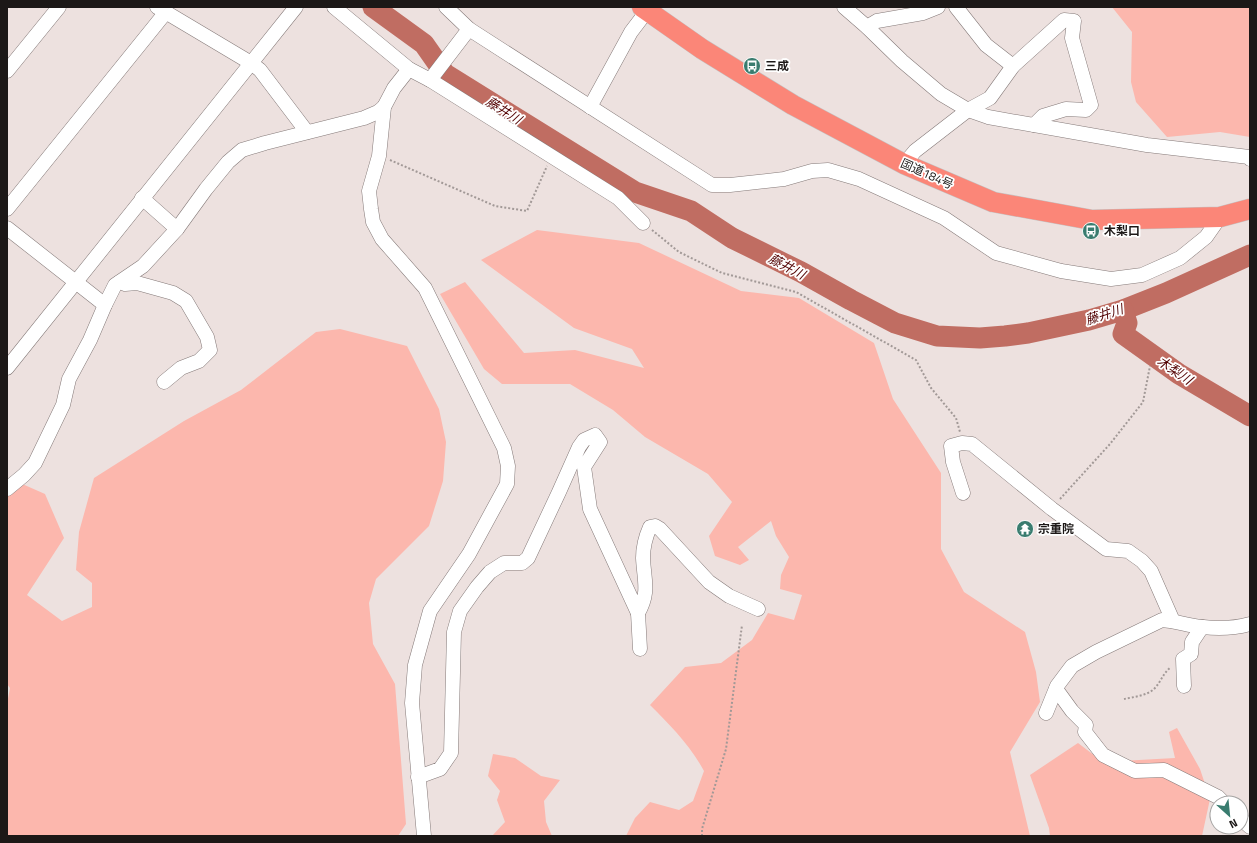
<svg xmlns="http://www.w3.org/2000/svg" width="1257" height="843" viewBox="0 0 1257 843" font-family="'Titillium Web','Noto Sans JP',sans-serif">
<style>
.green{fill:#fcb7ad}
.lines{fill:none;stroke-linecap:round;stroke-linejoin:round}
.river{stroke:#c06d62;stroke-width:21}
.minor-casing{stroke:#857a79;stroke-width:15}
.highway-casing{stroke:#c4c3c3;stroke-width:21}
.path{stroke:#a29997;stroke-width:2;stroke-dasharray:2 2;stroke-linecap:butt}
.minor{stroke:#fff;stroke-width:14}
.highway{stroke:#fb8678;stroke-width:20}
.labels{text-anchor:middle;stroke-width:3.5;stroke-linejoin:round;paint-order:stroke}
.poi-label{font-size:12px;font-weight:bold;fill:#1c1817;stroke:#fff;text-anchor:start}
.street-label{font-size:12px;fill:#1c1817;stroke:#fff}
.water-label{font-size:13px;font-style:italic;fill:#530303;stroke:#fff}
</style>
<rect width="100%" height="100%" fill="#ede1df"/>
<!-- green -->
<g class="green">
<polygon points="1112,7 1250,7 1250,137 1220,132 1167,137 1136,102 1131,82 1132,32"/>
<path d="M537,230l102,13 102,48 58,7 75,45 19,56 48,74v76l23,43 61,40 11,40 4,30 -30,50 20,84h-404l9,-18 15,-16 29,8 14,-9 11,-30c-14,-26 -34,-46 -54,-66l35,-38 36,-4 31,-23 16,-27 26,7 8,-25 -22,-6 1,-14 8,-18 -13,-21 -5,-15 -33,26 11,13 -9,5 -25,-9 -6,-20 23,-34 -24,-28 -63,-37 -32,-27 -43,-26h-68l-18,-15 -44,-75 25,-12 59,71 51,-3 69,18 -12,-19 -58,-21 -93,-68z"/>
<polygon points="340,329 407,346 439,409 446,442 443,481 429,526 376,579 369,603 373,644 395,684 406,824 398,836 7,836 7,704 10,688 7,684 7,488 20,483 45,494 64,538 27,595 62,621 92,607 92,583 76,570 79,532 94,478 184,421 241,390 316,332"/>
<polygon points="1177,728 1200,769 1210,799 1202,836 1050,836 1049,828 1030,775 1078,743 1103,762 1175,758 1169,732"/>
<polygon points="493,754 515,758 541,776 560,780 544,801 546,822 552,836 492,836 505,822 497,800 500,791 488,776"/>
</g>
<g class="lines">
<!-- river -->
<g class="river">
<polyline points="373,7 424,44 445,74 635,192 691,211 732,238 801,272 851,300 895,323 937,336 980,338 1005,336 1028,333 1089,320 1123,310 1166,293 1250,255"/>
<polyline points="1123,310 1127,323 1123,334 1179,374 1250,416"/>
</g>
<!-- minor casing -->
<g class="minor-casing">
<g id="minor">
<polyline points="157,7 251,63 260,70 307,132"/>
<polyline points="334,7 409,69 430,80 618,198 643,223"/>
<polyline points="446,7 469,29 712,185 730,185 784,179 812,171 828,170 859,179 944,218 996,253 1061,271 1111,279 1142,275 1180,258 1206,237 1220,217"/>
<polyline points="844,7 867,27 902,61 941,94 968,110 988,117 1147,145 1249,157 1250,159"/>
<polyline points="956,7 986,45 1013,66"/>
<polyline points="867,27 877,21 923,13 938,7"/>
<polyline points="409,69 394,88 384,107 379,156 369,191 371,209 373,222 382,239 425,288 504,448 508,466 507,484 469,554 430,611 415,665 412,703 424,836"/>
<polyline points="7,71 59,7"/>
<polyline points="430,80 469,29"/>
<polyline points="590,107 631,32 650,7"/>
<polyline points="904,164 915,151 968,110 990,98 1013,66 1064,20 1074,21 1072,38 1091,105 1086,110 1066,109 1043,116 1034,125"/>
<polyline points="142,198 177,229"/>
<polyline points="7,209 166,12"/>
<polyline points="7,228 105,305"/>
<polyline points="120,282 125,284 137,283 173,293 186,301 207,337 210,350 199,361 181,368 164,382"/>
<polyline points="7,368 296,7"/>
<polyline points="7,489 24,475 35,463 63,405 69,379 90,340 105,305 115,285 143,266 177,229 206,189 228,162 242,150 265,143 364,118 378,112 384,107"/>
<polyline points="963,493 953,462 951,446 962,443 972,444 1052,509 1106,549 1128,551 1142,561 1151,571 1173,621"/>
<polyline points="638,613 640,649"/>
<polyline points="1184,686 1183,659 1191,654 1192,642 1202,627"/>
<polyline points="1056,689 1072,711 1086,725 1085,732 1103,755 1135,771 1164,770 1218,797 1224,803"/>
<path d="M1046,713l11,-27 15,-20 24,-14 66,-32c14,1 27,6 41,7 15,2 32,1 47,-3"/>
<path d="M418,777l22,-8 11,-16 3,-121 6,-21 17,-24 13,-15 14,-9h18l6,-5 31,-66 20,-45 5,-7 11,-5 5,7 -16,25 6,42 48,104c12,-21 6,-33 5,-55 0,-10 3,-22 7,-31l5,-1 5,3 49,53 20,14 29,13"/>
<polyline points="1241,819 1250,827"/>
</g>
</g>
<!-- highway casing -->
<g class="highway-casing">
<polyline id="highway" points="642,7 702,49 793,105 904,164 993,202 1092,220 1220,217 1250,209"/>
</g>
<!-- path -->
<g class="path">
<polyline points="390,160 495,206 527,211 547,166"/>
<polyline points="652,230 679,252 722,273 796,292 916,360 931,388 956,418 960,432"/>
<polyline points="1060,499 1110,444 1143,402 1150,366"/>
<path d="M1124,699c9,-2 22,-3 30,-10 7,-7 9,-16 17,-22"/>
<polyline points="702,836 702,829 726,749 742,625"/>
</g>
<!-- minor -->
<use href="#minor" class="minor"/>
<!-- highway -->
<use href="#highway" class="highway"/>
</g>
<!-- icons -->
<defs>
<g id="bus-disc" transform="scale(0.9)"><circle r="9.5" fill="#397c6f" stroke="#fff"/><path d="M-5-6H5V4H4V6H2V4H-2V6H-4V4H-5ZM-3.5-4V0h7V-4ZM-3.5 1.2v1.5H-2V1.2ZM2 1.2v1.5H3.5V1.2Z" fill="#fff"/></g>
<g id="temple-disc" transform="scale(0.9)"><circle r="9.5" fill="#397c6f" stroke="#fff"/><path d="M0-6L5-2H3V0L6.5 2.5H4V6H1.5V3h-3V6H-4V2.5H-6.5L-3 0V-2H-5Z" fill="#fff"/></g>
</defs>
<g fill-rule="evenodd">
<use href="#bus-disc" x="752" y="66"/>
<use href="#bus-disc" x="1091" y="231"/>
<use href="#temple-disc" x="1025" y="529"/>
</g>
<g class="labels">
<!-- poi labels -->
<g class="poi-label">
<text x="765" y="70">三成</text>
<text x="1104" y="235">木梨口</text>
<text x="1038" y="533">宗重院</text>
</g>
<!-- street labels -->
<g class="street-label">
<text transform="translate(927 174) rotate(24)" y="4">国道184号</text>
</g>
<!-- water labels -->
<g class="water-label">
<text transform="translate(504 110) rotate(32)" y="5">藤井川</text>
<text transform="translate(787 266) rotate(28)" y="5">藤井川</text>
<text transform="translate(1104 314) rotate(-18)" y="5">藤井川</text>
<text transform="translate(1175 370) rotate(34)" y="5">木梨川</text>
</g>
</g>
<!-- border -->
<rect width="1257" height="843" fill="none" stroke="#1c1817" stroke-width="16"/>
<!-- north arrow -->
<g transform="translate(1229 815) rotate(153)"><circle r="19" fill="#ffffff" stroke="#a4a3a2"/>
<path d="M0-3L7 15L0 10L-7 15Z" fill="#397c6f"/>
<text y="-6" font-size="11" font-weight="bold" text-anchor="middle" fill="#1c1817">N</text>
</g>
</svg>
